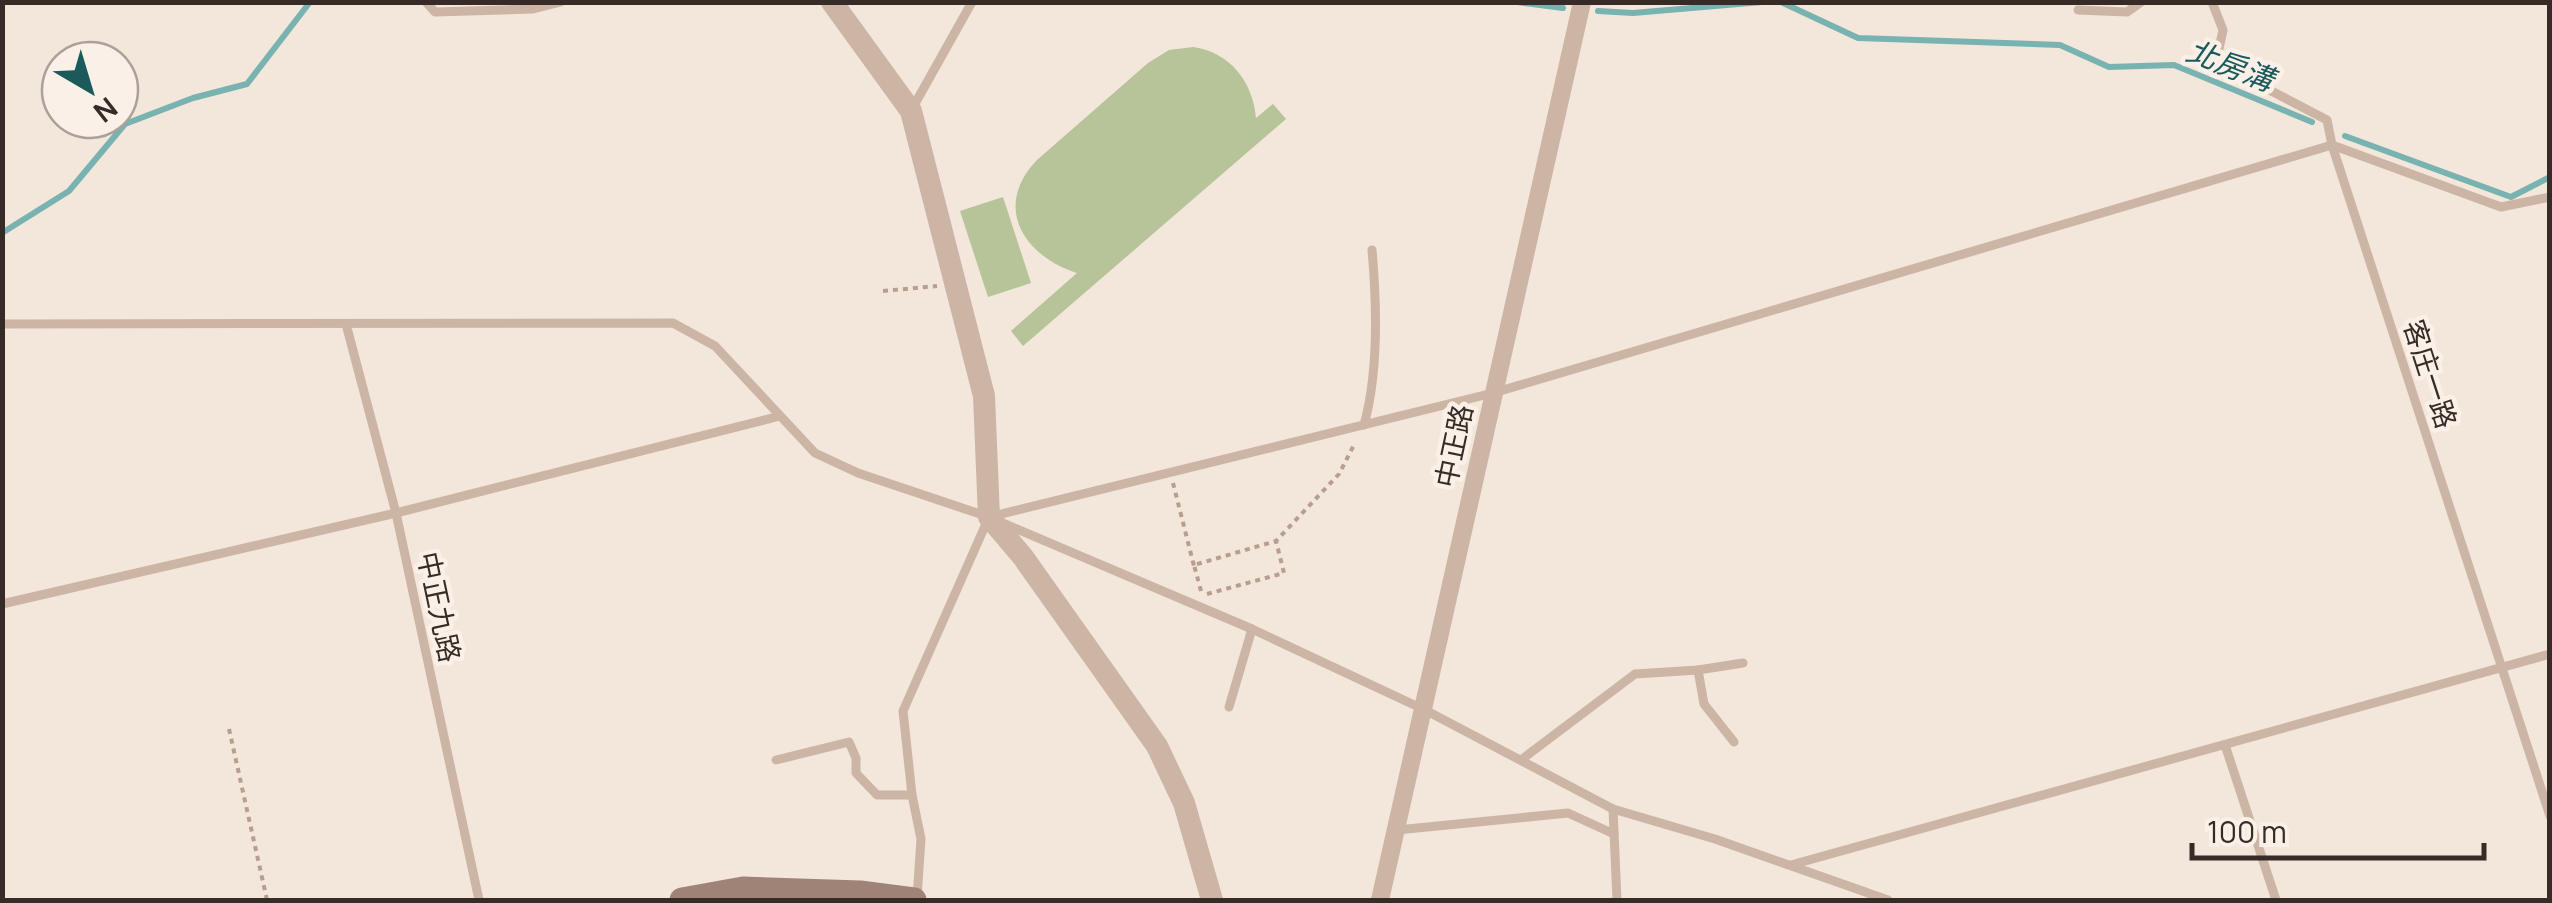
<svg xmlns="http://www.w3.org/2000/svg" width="2552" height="903" viewBox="0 0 2552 903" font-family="Manrope,'Noto Sans TC',sans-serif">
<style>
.green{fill:#b7c399}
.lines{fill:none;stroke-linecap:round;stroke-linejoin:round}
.stream{stroke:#78b2b1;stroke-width:6}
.path{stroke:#b89e90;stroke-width:4;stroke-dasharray:5 5;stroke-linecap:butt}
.service{stroke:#ccb5a5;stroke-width:9}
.minor{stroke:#ccb5a5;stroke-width:18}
.tertiary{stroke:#ccb5a5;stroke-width:22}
.secondary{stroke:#9f8377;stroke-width:25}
.labels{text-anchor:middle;stroke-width:9;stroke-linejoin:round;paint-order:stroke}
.street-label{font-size:28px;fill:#372b27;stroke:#faf0e7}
.water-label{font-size:30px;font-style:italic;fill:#1a5a5b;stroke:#faf0e7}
</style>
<rect width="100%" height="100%" fill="#f3e6da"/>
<!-- green -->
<g class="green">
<path d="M1193,47c37,5 60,35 63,71l17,-14 13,15 -263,227 -12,-15 66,-58c-53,-17 -85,-66 -40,-113l111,-97 21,-13z"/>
<polygon points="1003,197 1031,283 988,297 960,211"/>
</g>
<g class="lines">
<!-- stream -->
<g class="stream">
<polyline points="1517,2 1563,8"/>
<polyline points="1781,2 1858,38 2060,45 2109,67 2174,65 2312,122"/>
<polyline points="1598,11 1633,13 1762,2"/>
<polyline points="2345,136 2511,197 2550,177"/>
<polyline points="2,233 69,191 125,124 193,98 247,84 310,2"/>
</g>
<!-- path -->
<g class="path">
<polyline points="883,291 937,286"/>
<polyline points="1173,483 1194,566"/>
<polyline points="1201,591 1194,565 1276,541 1339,474 1355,443"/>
<polyline points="1207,594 1284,573 1276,541"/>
<polyline points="229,729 267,900"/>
</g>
<!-- service -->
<g class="service">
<polyline points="426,2 435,12 533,9 561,2"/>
<polyline points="2212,2 2223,30 2217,58 2231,70 2327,120 2332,145 2550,816"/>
<polyline points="2078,10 2127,12 2141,2"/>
<polyline points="912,109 972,2"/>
<polyline points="2,324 673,323 715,346 815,453 858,473 986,516"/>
<polyline points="346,324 396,513 479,900"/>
<path d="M1364,425c15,-54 13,-119 8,-175"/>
<polyline points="1005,524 1252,629 1425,710 1613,809 1715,839 1888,900"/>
<polyline points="2,604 396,513 780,416"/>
<polyline points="1698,670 1704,704 1734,742"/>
<polyline points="1229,707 1252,629"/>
<polyline points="2225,745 2276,900"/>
<polyline points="776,760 849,742 856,758 856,773 877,795 912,795"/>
<polyline points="1521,760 1635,674 1698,670 1743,663"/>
<polyline points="1613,809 1617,900"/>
<polyline points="1397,830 1568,813 1614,834"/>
<polyline points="1791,865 2550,654"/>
<polyline points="917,898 921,839 912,795 903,711 989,517 1493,393 2332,145 2501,207 2550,197"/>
</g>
<!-- minor -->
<polyline class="minor" points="1380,900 1582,2"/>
<!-- tertiary -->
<polyline class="tertiary" points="832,2 911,111 984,396 989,517 1023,557 1157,746 1184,803 1212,900"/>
<!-- secondary -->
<polyline class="secondary" points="682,900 743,889 860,893 914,900"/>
</g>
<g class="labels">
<!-- street labels -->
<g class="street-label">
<text transform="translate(2430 374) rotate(72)" y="10">客庄一路</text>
<text transform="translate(1454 446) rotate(-78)" y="10">中正路</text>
<text transform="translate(439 607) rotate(78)" y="10">中正九路</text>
</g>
<!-- water labels -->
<g class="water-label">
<text transform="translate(2230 66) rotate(21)" y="10">北房溝</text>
</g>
</g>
<!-- border -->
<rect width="2552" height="903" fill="none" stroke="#372b27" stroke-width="10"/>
<!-- north arrow -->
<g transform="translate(90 90) rotate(142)"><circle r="48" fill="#faf0e7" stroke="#aca19a" stroke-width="2.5"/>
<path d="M0-8L18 38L0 25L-18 38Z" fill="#1a5a5b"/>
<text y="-15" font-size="28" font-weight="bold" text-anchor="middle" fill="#372b27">N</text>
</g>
<!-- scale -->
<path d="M2192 843v15h292v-15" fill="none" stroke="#372b27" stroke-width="5"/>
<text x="2207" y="843" font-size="30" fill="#372b27" stroke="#faf0e7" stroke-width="8" paint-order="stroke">100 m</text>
</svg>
